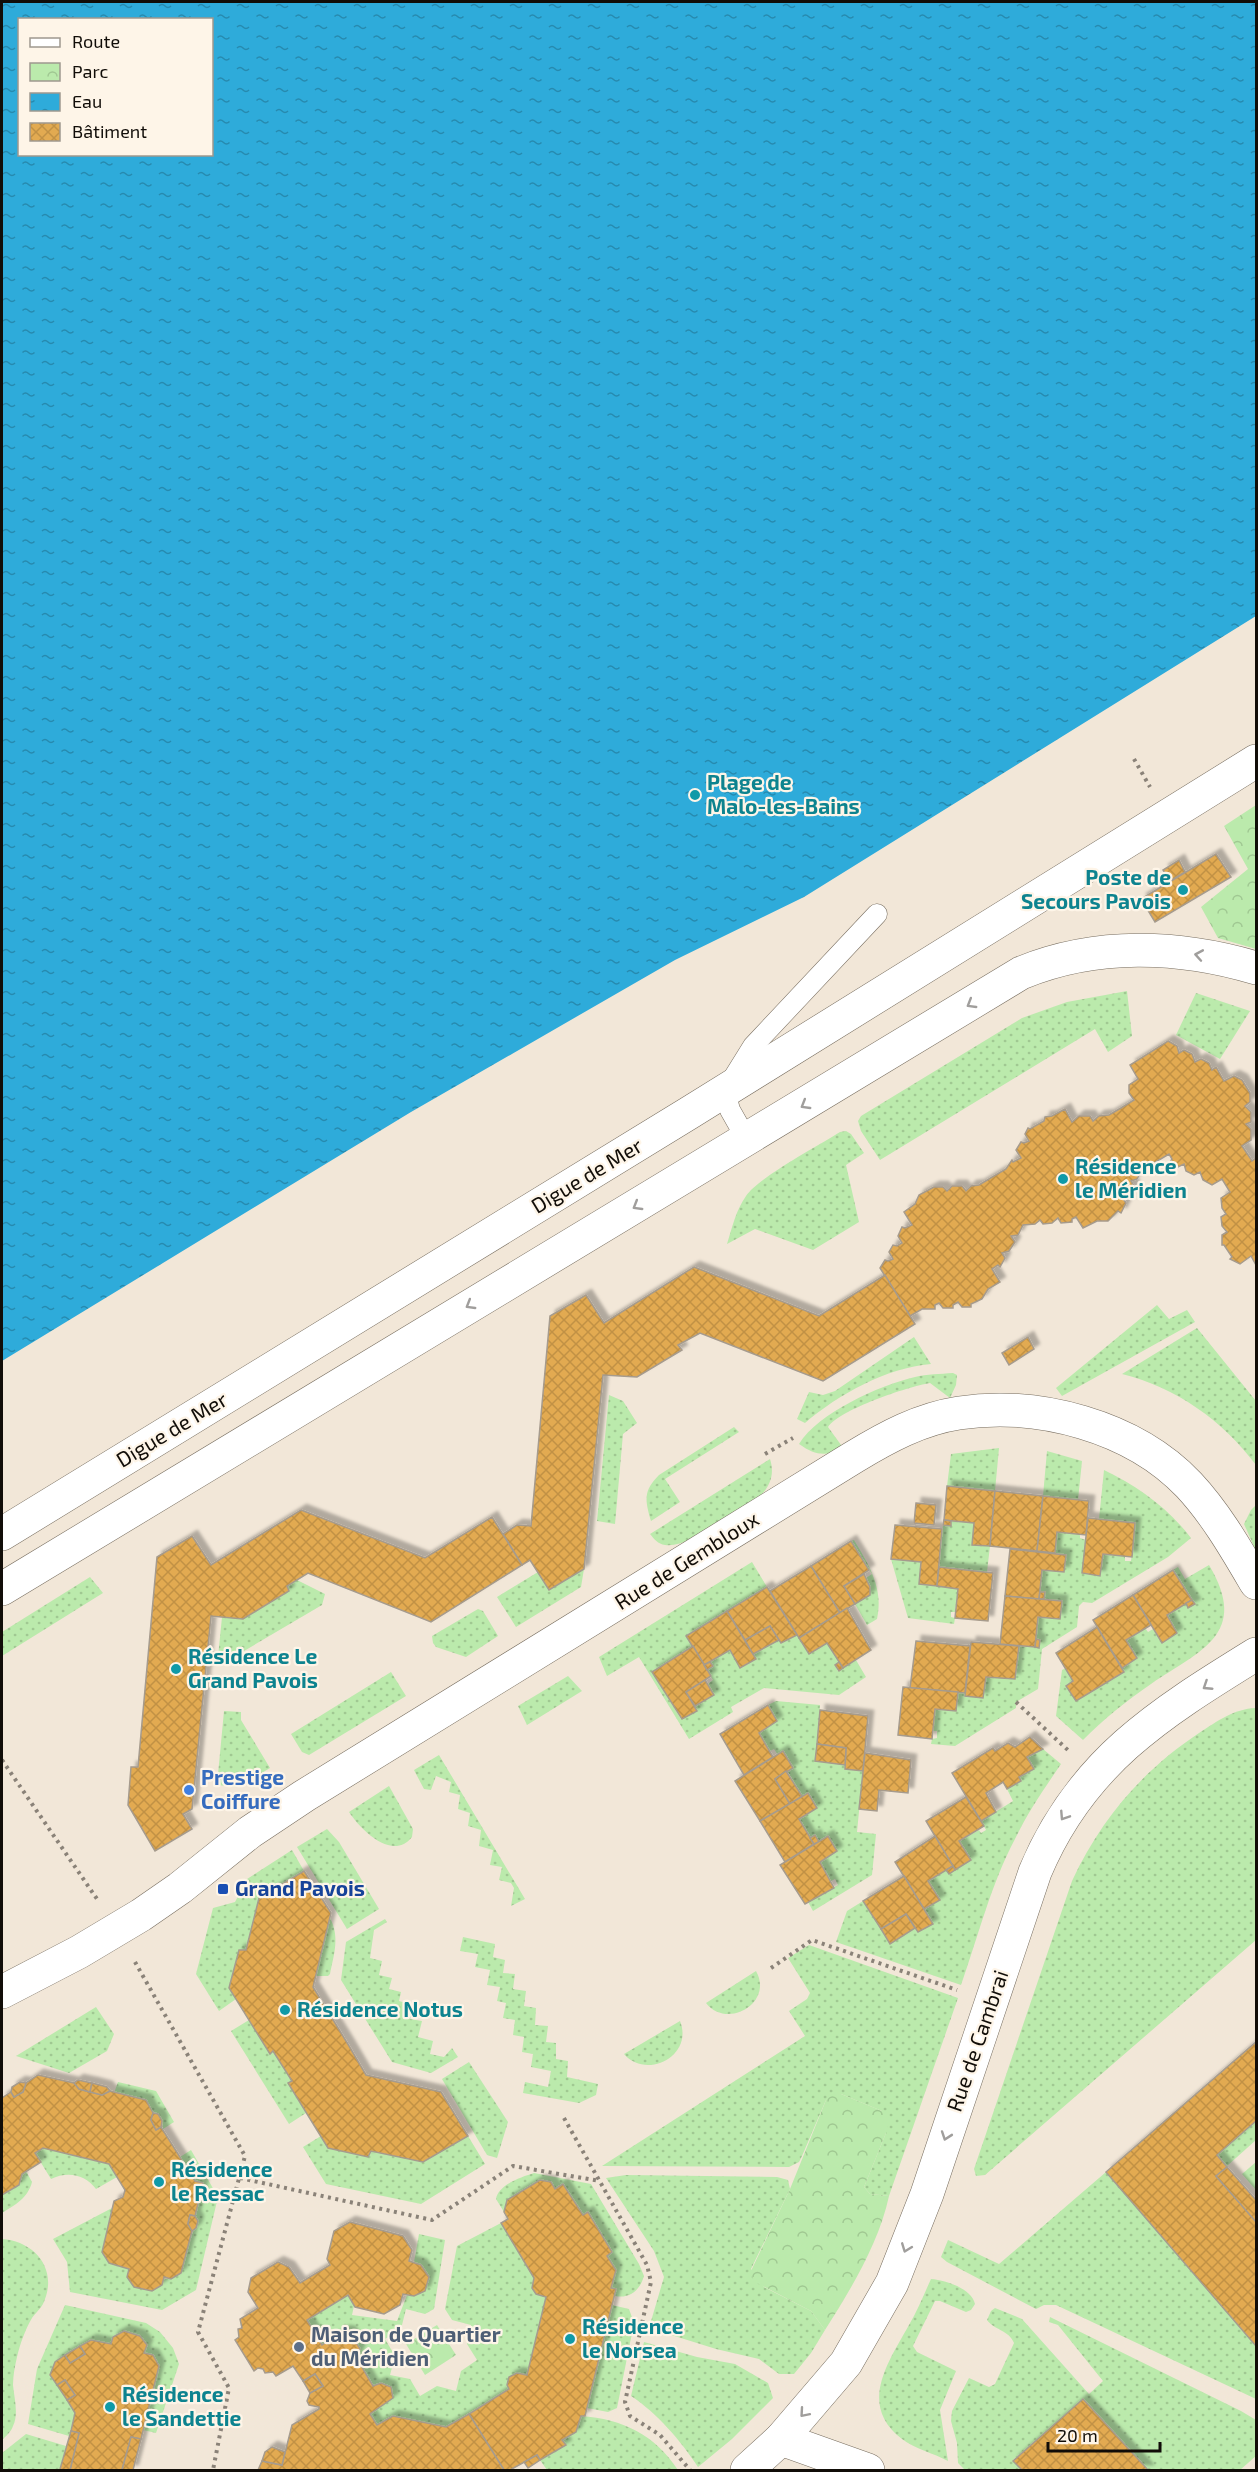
<svg xmlns="http://www.w3.org/2000/svg" width="1258" height="2472" viewBox="0 0 1258 2472" font-family="'Exo 2',sans-serif">
<style>
.grass{fill:url(#grass-dots)}
.park{fill:url(#park-crowns)}
.water{fill:url(#water-ripples);fill-rule:evenodd}
.building{fill:url(#building-cross-hatch);stroke:#a69b8d;stroke-width:1.5;filter:url(#shadow)}
.lines{fill:none;stroke-linecap:round;stroke-linejoin:round}
.lane-casing{stroke:#776d5f;stroke-width:21}
.street-casing{stroke:#776d5f;stroke-width:34}
.secondary-casing{stroke:#776d5f;stroke-width:34}
.path{stroke:#8a8278;stroke-width:4;stroke-dasharray:3 4.5;stroke-linecap:butt}
.lane{stroke:#fff;stroke-width:20}
.street{stroke:#fff;stroke-width:33}
.secondary{stroke:#fff;stroke-width:33}
.oneway{stroke:#a09e9c}
.culture-dot{fill:#0f9aa8;stroke:#fef5e8;stroke-width:2}
.shop-dot{fill:#3f7fe0;stroke:#fef5e8;stroke-width:2}
.transit-dot{fill:#1a4fb4;stroke:#fef5e8;stroke-width:2}
.service-dot{fill:#5c6f8a;stroke:#fef5e8;stroke-width:2}
.labels{text-anchor:middle;stroke-width:4.5;stroke-linejoin:round;paint-order:stroke}
.culture-label{font-size:21px;font-weight:bold;fill:#0d838f;stroke:#fef5e8;text-anchor:start}
.street-label{font-size:21px;fill:#110d08;stroke:#fef5e8}
.shop-label{font-size:21px;font-weight:bold;fill:#366cbe;stroke:#fef5e8;text-anchor:start}
.transit-label{font-size:21px;font-weight:bold;fill:#164399;stroke:#fef5e8;text-anchor:start}
.service-label{font-size:21px;font-weight:bold;fill:#4e5e75;stroke:#fef5e8;text-anchor:start}
</style>
<defs>
<pattern id="grass-dots" width="8" height="8" patternUnits="userSpaceOnUse" patternTransform="scale(1.5)"><rect width="8" height="8" fill="#bbeaac"/><path d="M2 2h.1M6 6h.1" fill="none" stroke="#a0c892" stroke-width="1.8" stroke-linecap="round"/></pattern>
<pattern id="park-crowns" width="20" height="18" patternUnits="userSpaceOnUse" patternTransform="scale(1.5)"><rect width="20" height="18" fill="#bbeaac"/><path d="M2 6a3 3 0 1 1 6 0M12 15a3 3 0 1 1 6 0" fill="none" stroke="#a0c892"/></pattern>
<pattern id="water-ripples" width="26" height="14" patternUnits="userSpaceOnUse" patternTransform="scale(1.5)"><rect width="26" height="14" fill="#2eabda"/><path d="M2 4q2-2 4 0t4 0M15 11q2-2 4 0t4 0" fill="none" stroke="#268aaf"/></pattern>
<pattern id="building-cross-hatch" width="8" height="8" patternUnits="userSpaceOnUse" patternTransform="scale(1.5)"><rect width="8" height="8" fill="#e2aa51"/><path d="M0 0l8 8M0 8l8-8" fill="none" stroke="#c19145"/></pattern>
<filter id="shadow"><feDropShadow dx="5.5" dy="-5.5" stdDeviation="1.5" flood-color="#0004"/></filter>
</defs>
<rect width="100%" height="100%" fill="#f2e7d8"/>
<!-- grass -->
<g class="grass">
<polygon points="1127,991 1132,1036 1108,1052 1095,1029 880,1160 861,1131 858,1121 861,1116 1022,1018 1067,1002"/>
<polygon points="1196,993 1250,1011 1220,1059 1176,1035"/>
<path d="M846,1131l5,3 13,19 -18,12 13,57 -46,28 -58,-21 -28,15c5,-16 9,-34 19,-48 13,-19 72,-50 94,-64z"/>
<polygon points="1157,1305 1169,1319 1187,1310 1195,1322 1062,1396 1056,1388"/>
<path d="M1197,1328l59,73v64c-34,-45 -79,-77 -134,-91z"/>
<path d="M914,1337l17,27c-45,4 -92,30 -126,59l-8,-4 12,-27 14,3 12,-4z"/>
<path d="M953,1373l4,2 -1,10 -6,13 -20,-15c-23,4 -89,26 -102,44l16,22c-19,7 -28,7 -45,-5 19,-31 81,-59 116,-67 12,-3 25,-3 38,-4z"/>
<polygon points="609,1395 623,1401 637,1423 623,1434 615,1524 597,1521"/>
<path d="M734,1427l5,5 -74,47 15,23 -29,19c-6,-21 -8,-30 8,-46z"/>
<polygon points="999,1448 995,1491 947,1486 951,1454"/>
<polygon points="1047,1451 1082,1461 1078,1500 1043,1496"/>
<path d="M770,1459c5,16 0,28 -12,39 -21,13 -69,51 -93,47 -7,-1 -11,-6 -15,-11z"/>
<path d="M1104,1470c34,16 64,38 87,68l-23,19 -76,46 -9,-1 -4,4 -2,21 -35,22 -4,40 -22,13v6l-61,38 -24,-2 1,-5 5,-1v-7h-4l2,-22 21,2 2,-19 7,1 1,3 17,2 3,-21 29,2 4,-33 20,1 1,-7 -4,-1 2,-22 22,2 1,-18 -17,-2 1,-7h-5l2,-22 22,2 1,-17 -10,-2 2,-21 23,2v4l6,2 -4,33 18,3 3,-22 22,2v5h6l4,-38 -36,-4z"/>
<polygon points="1256,1505 1256,1551 1244,1524 1251,1510"/>
<polygon points="951,1521 974,1523 972,1544 990,1546 987,1572 939,1567 943,1525 950,1525"/>
<path d="M854,1540c15,25 30,49 23,79l-10,6 -12,-21 15,-9 -4,-17 6,-4 -21,-33z"/>
<polygon points="891,1559 921,1562 919,1584 958,1589 955,1612 951,1612 951,1617 955,1618 954,1624 908,1618"/>
<polygon points="752,1562 767,1587 687,1635 693,1646 652,1672 681,1719 697,1711 695,1706 714,1695 708,1684 713,1680 707,1670 713,1666 710,1662 730,1650 741,1668 756,1659 753,1654 779,1640 782,1643 797,1635 809,1654 827,1643 839,1662 835,1665 838,1671 856,1660 866,1677 839,1695 764,1688 731,1707 733,1712 689,1739 639,1657 607,1676 599,1657"/>
<path d="M1209,1565c41,69 -8,85 -58,119 -25,17 -47,35 -68,56l-27,-24 6,-46 4,-2 58,4 -2,-4 15,-10 -11,-18 19,-12 3,4 5,-3 9,14 15,-10 -10,-18 19,-12 2,4 6,-3 -21,-34 5,-3 7,12z"/>
<polygon points="584,1569 581,1587 516,1627 497,1597 538,1572 549,1590"/>
<polygon points="90,1577 103,1593 2,1656 2,1632"/>
<polygon points="297,1580 325,1594 322,1605 222,1664 218,1657 222,1617 243,1619 289,1591 287,1586"/>
<polygon points="478,1609 483,1611 498,1636 466,1657 436,1647 433,1643 432,1636"/>
<polygon points="391,1672 406,1696 309,1755 302,1752 291,1734"/>
<polygon points="568,1676 582,1691 527,1725 518,1706"/>
<polygon points="776,1701 820,1705 816,1761 845,1765 845,1769 863,1771 857,1832 876,1834 872,1875 813,1911 808,1902 838,1885 835,1879 831,1881 820,1862 837,1851 828,1836 819,1842 815,1836 810,1838 799,1819 817,1807 808,1793 802,1796 778,1755 774,1749 770,1751 759,1733 777,1721 768,1705"/>
<path d="M1256,1708v232l-271,235 -9,1 -2,-7 98,-288c29,-62 70,-110 127,-148 19,-12 34,-24 57,-25z"/>
<polygon points="224,1711 241,1712 241,1720 270,1768 238,1787 217,1785"/>
<path d="M1043,1749l18,15c-17,25 -33,48 -46,75 -24,45 -37,98 -54,146l-125,-43 11,-31 16,-10 27,42 25,-15 3,4 15,-8 -9,-15 16,-10 -12,-18 18,-11 24,-10 -11,-19 20,-11 2,3 5,-3 -5,-9 32,-20 -6,-12 14,-8 -2,-4 14,-8 -6,-12z"/>
<polygon points="439,1755 525,1899 511,1906 514,1888 511,1883 499,1880 502,1867 490,1865 493,1850 479,1846 481,1830 468,1826 470,1813 458,1809 460,1795 449,1792 451,1782 436,1776 431,1790 424,1789 415,1772 414,1770"/>
<path d="M389,1786l24,43 -1,8c-20,25 -52,-8 -63,-25z"/>
<polygon points="327,1829 339,1842 379,1909 347,1929 297,1847"/>
<polygon points="292,1850 304,1871 259,1898 246,1950 239,1950 229,1988 236,1999 219,2011 196,1974 213,1908 235,1902 247,1879"/>
<path d="M330,1918c10,19 4,36 0,56l-2,2h-12z"/>
<polygon points="385,1919 387,1922 374,1930 370,1958 382,1961 379,1975 392,1978 389,1989 401,1992 399,2001 413,2005 410,2019 422,2021 418,2037 433,2041 430,2054 444,2057 452,2048 458,2057 431,2073 392,2062 341,1980 346,1942"/>
<polygon points="463,1937 495,1944 493,1957 505,1960 503,1973 515,1974 513,1989 526,1991 524,2006 536,2008 535,2025 548,2026 546,2042 556,2043 556,2059 568,2061 567,2077 598,2084 596,2095 579,2103 523,2093 525,2082 548,2087 551,2071 531,2067 533,2054 522,2052 524,2037 513,2035 515,2020 503,2018 506,2003 497,2001 500,1987 487,1985 490,1970 475,1967 478,1954 460,1951"/>
<polygon points="809,1945 958,1998 889,2196 870,2194 864,2187 886,2133 882,2111 841,2094 826,2100 802,2156 799,2162 789,2167 602,2166 805,2036 789,2011 807,1999 810,1993 788,1958"/>
<path d="M756,1971c18,32 -29,59 -50,32z"/>
<polygon points="96,2007 114,2034 107,2051 69,2073 16,2056"/>
<polygon points="249,2020 270,2053 273,2051 292,2081 288,2083 306,2113 289,2124 231,2031"/>
<path d="M680,2021c14,35 -34,59 -56,33z"/>
<polygon points="469,2062 508,2122 497,2158 487,2155 442,2079"/>
<polygon points="118,2082 156,2091 174,2122 163,2129 162,2121 158,2114 114,2093"/>
<polygon points="1256,2121 1256,2140 1227,2166 1217,2155"/>
<polygon points="321,2136 328,2148 368,2157 371,2151 423,2162 468,2136 485,2164 421,2204 326,2184 303,2147"/>
<path d="M43,2148l66,16 8,13 -21,12c-11,-15 -29,-18 -45,-10l-16,-26z"/>
<polygon points="191,2150 218,2197 196,2290 162,2310 70,2292 67,2262 53,2239 112,2208 102,2252 109,2263 129,2269 127,2277 171,2279 198,2221 195,2216 203,2184 195,2181 180,2157"/>
<polygon points="1256,2162 1256,2190 1242,2174"/>
<path d="M26,2171l6,11c-4,16 -17,23 -30,31v-18l17,-10 3,-11z"/>
<polygon points="1106,2172 1256,2346 1256,2399 1056,2305 1044,2305 1036,2309 947,2262 941,2257 948,2240 999,2264"/>
<path d="M534,2173l57,11 48,80 5,12c-4,14 -14,23 -29,20l1,-7 -5,-1 5,-18 -9,-14 5,-4 -24,-39 -5,2 -28,-26 -15,-9 -33,20 -3,12 -8,-13c2,-14 25,-22 38,-26z"/>
<polygon points="626,2175 777,2177 788,2180 790,2189 751,2269 764,2287 811,2311 825,2330 811,2353 794,2374 779,2374 759,2359 716,2349 649,2328 664,2277 654,2251 606,2178"/>
<polygon points="501,2223 534,2278 532,2288 536,2294 546,2297 527,2375 509,2389 446,2427 394,2416 377,2425 370,2414 393,2398 391,2387 381,2383 373,2386 356,2357 360,2349 344,2331 322,2345 307,2320 348,2295 354,2306 352,2315 397,2321 407,2295 414,2296 425,2291 429,2277 421,2265 414,2262 419,2234 445,2240 434,2309 425,2314 406,2309 401,2329 385,2339 395,2356 390,2375 410,2379 420,2396 437,2386 456,2391 461,2371 477,2360 467,2344 471,2325 452,2320 445,2309 457,2246"/>
<path d="M2,2239c31,2 55,28 43,60 -2,8 -9,13 -13,19 -7,12 -12,26 -15,39 -2,9 -4,18 -4,28 1,12 6,29 0,41 -2,6 -7,10 -11,14z"/>
<path d="M931,2279c15,1 41,10 44,25l-4,6 -5,2 -26,-11h-5l-22,45 4,6 39,19 -16,39 8,51c-15,-8 -33,-12 -46,-22 -45,-34 -13,-78 7,-114 9,-15 15,-31 22,-46z"/>
<polygon points="65,2305 146,2323 160,2332 173,2348 179,2364 156,2433 143,2430 159,2366 153,2355 144,2353 147,2345 140,2336 124,2331 113,2337 111,2344 91,2340 55,2362 51,2375 75,2413 69,2436 28,2424 37,2369"/>
<polygon points="612,2305 629,2309 634,2323 617,2408 608,2412 587,2408"/>
<path d="M995,2308l27,11 67,75 14,-13 -45,-56 -9,-3 1,-5 191,94 15,9v36l-16,14h-92l-65,-71 -70,61 9,10h-57l-7,-7 -1,-20 -6,-22 1,-10 17,-33 20,9 6,-3 19,-41c-5,-13 -20,-13 -27,-23l4,-9z"/>
<path d="M644,2342l53,15 38,7 33,19 5,15 -41,41 -34,28c-17,-26 -41,-54 -67,-71z"/>
<path d="M581,2416c42,3 74,19 97,54h-131l-7,-10 25,-15 -3,-5 14,-8z"/>
<polygon points="26,2434 66,2446 60,2469 57,2470 2,2470 2,2453"/>
</g>
<!-- park -->
<g class="park">
<polygon points="1256,805 1256,949 1218,938 1201,907 1248,869 1224,826"/>
<path d="M834,2093l7,1 41,17 7,6 -3,16 -22,54 6,7 19,2c-10,47 -38,93 -64,134l-14,-19 -56,-29 -5,-9 40,-84 36,-89z"/>
<polygon points="437,2325 456,2355 425,2375 406,2344"/>
</g>
<!-- water -->
<path class="water" d="M2,2h1254v614l-452,281 -129,63 -264,152 -409,249zM20,20h192v134h-192z"/>
<!-- building -->
<g class="building">
<polygon points="1216,854 1231,877 1155,922 1141,899"/>
<polygon points="1179,860 1185,872 1170,881 1163,870"/>
<polygon points="1168,1041 1177,1046 1179,1053 1184,1050 1192,1054 1195,1062 1201,1059 1209,1063 1212,1070 1216,1067 1224,1081 1234,1076 1242,1080 1250,1093 1250,1102 1245,1106 1251,1112 1251,1122 1246,1124 1251,1129 1251,1140 1242,1146 1252,1161 1256,1158 1256,1265 1251,1256 1240,1264 1230,1259 1232,1257 1224,1245 1222,1245 1222,1235 1227,1232 1222,1226 1221,1217 1226,1214 1222,1208 1221,1198 1230,1192 1222,1179 1212,1185 1203,1180 1200,1172 1194,1175 1186,1171 1184,1164 1178,1167 1170,1162 1172,1159 1169,1154 1142,1170 1137,1179 1131,1181 1134,1186 1130,1195 1122,1197 1126,1203 1121,1213 1118,1211 1108,1221 1097,1221 1083,1228 1076,1217 1072,1219 1072,1222 1061,1223 1058,1218 1052,1223 1043,1224 1040,1220 1035,1224 1023,1225 1018,1235 1011,1236 1015,1242 1009,1251 1002,1253 1005,1258 1000,1267 998,1265 992,1269 1000,1282 988,1289 982,1299 971,1304 971,1307 962,1307 958,1302 953,1305 953,1308 943,1308 939,1303 935,1305 935,1309 922,1309 910,1316 880,1268 885,1260 888,1261 893,1259 889,1252 893,1245 897,1246 902,1243 898,1236 902,1227 905,1228 912,1225 904,1212 915,1204 919,1195 934,1187 943,1187 947,1191 952,1186 962,1186 966,1191 971,1186 979,1185 1006,1169 1012,1160 1013,1162 1021,1158 1016,1150 1021,1142 1024,1143 1029,1141 1025,1134 1028,1128 1030,1129 1044,1121 1045,1117 1052,1116 1065,1109 1072,1122 1079,1116 1090,1116 1093,1121 1099,1116 1109,1115 1121,1108 1134,1100 1129,1093 1129,1085 1138,1079 1130,1065"/>
<polygon points="694,1267 819,1316 885,1275 915,1324 823,1381 700,1333 678,1345 682,1350 637,1377 603,1375 584,1569 549,1590 530,1560 522,1565 503,1534 517,1525 531,1526 550,1316 586,1295 604,1323"/>
<polygon points="1028,1337 1034,1349 1009,1365 1002,1353"/>
<polygon points="947,1486 995,1491 990,1546 972,1545 974,1523 944,1520"/>
<polygon points="995,1491 1043,1496 1037,1551 990,1546"/>
<polygon points="1043,1496 1089,1501 1086,1535 1057,1532 1055,1553 1037,1551"/>
<polygon points="916,1503 936,1505 934,1525 914,1523"/>
<polygon points="301,1510 425,1558 492,1517 522,1565 431,1622 308,1573 287,1586 289,1591 243,1619 211,1616 192,1809 183,1814 192,1829 155,1851 128,1805 131,1767 138,1767 157,1557 192,1536 211,1565"/>
<polygon points="1088,1518 1135,1523 1132,1557 1103,1554 1100,1576 1082,1573"/>
<polygon points="944,1520 951,1521 951,1526 943,1525"/>
<polygon points="895,1525 942,1529 937,1586 919,1584 921,1562 891,1559"/>
<polygon points="851,1541 869,1570 844,1586 855,1604 840,1613 811,1566"/>
<polygon points="1010,1549 1066,1555 1064,1572 1042,1570 1039,1599 1005,1596"/>
<polygon points="811,1566 840,1613 799,1638 770,1591"/>
<polygon points="939,1567 993,1573 988,1621 955,1618 958,1589 937,1586"/>
<polygon points="1173,1570 1192,1600 1167,1615 1177,1633 1162,1643 1133,1595"/>
<polygon points="864,1574 870,1587 870,1595 855,1604 844,1586"/>
<polygon points="767,1587 797,1635 781,1643 770,1626 745,1640 727,1611"/>
<polygon points="1040,1592 1045,1592 1044,1599 1039,1599"/>
<polygon points="1133,1595 1151,1625 1126,1640 1137,1658 1122,1668 1093,1620"/>
<polygon points="1005,1596 1062,1601 1060,1619 1038,1617 1035,1647 1000,1644"/>
<polygon points="1192,1600 1195,1604 1188,1608 1186,1603"/>
<polygon points="847,1608 871,1650 843,1668 827,1643 809,1654 799,1638"/>
<polygon points="727,1611 756,1659 740,1668 730,1650 704,1665 686,1636"/>
<polygon points="770,1626 779,1640 753,1654 745,1640"/>
<polygon points="1097,1627 1124,1672 1076,1701 1066,1686 1073,1681 1056,1653"/>
<polygon points="1036,1639 1040,1640 1039,1648 1035,1647"/>
<polygon points="916,1641 970,1646 965,1693 910,1688"/>
<polygon points="971,1642 1019,1646 1015,1679 986,1677 983,1698 965,1696"/>
<polygon points="693,1646 711,1676 686,1692 697,1711 682,1719 652,1672"/>
<polygon points="710,1662 713,1666 707,1670 704,1665"/>
<polygon points="839,1662 843,1668 839,1671 835,1665"/>
<polygon points="705,1680 714,1695 695,1706 686,1692"/>
<polygon points="903,1687 958,1692 956,1711 935,1709 932,1739 898,1735"/>
<polygon points="768,1705 777,1721 759,1733 773,1757 744,1775 720,1734"/>
<polygon points="820,1710 868,1716 863,1771 845,1769 846,1748 817,1744"/>
<polygon points="1030,1737 1043,1749 1027,1757 1034,1769 1019,1777 1021,1781 1007,1789 1003,1782 986,1793 996,1812 981,1821 952,1773 993,1748 995,1751 1008,1743 1015,1747"/>
<polygon points="817,1744 846,1748 845,1765 815,1761"/>
<polygon points="783,1751 793,1768 775,1779 790,1804 760,1821 735,1781"/>
<polygon points="865,1753 911,1760 908,1793 879,1790 877,1811 859,1809"/>
<polygon points="786,1771 802,1796 790,1804 775,1779"/>
<polygon points="808,1793 817,1808 799,1819 814,1844 785,1862 760,1821"/>
<polygon points="966,1797 984,1826 959,1841 971,1860 955,1870 926,1821"/>
<polygon points="815,1835 819,1842 814,1844 810,1838"/>
<polygon points="828,1836 837,1851 820,1862 834,1888 805,1904 780,1865"/>
<polygon points="935,1836 953,1866 928,1881 940,1900 924,1909 895,1862"/>
<polygon points="953,1866 955,1870 949,1874 946,1870"/>
<polygon points="304,1871 331,1913 313,1987 349,2046 366,2075 441,2092 468,2136 423,2162 371,2151 368,2157 328,2148 288,2083 292,2081 273,2051 270,2054 229,1988 239,1950 246,1950 259,1898"/>
<polygon points="904,1876 933,1924 918,1932 906,1914 881,1929 863,1901"/>
<polygon points="906,1914 915,1928 890,1944 881,1929"/>
<polygon points="1256,2042 1256,2121 1217,2155 1227,2167 1216,2176 1256,2221 1256,2346 1106,2172"/>
<polygon points="38,2075 74,2083 79,2089 102,2095 110,2091 146,2100 153,2113 151,2120 156,2130 161,2127 195,2181 203,2183 195,2216 190,2215 188,2224 192,2231 181,2273 171,2279 164,2277 162,2285 152,2291 134,2287 127,2277 129,2269 109,2263 102,2252 114,2201 123,2197 125,2190 109,2164 43,2148 35,2153 41,2162 22,2174 19,2185 2,2195 2,2098 11,2092 14,2097 23,2092 26,2083"/>
<polygon points="78,2080 92,2083 90,2092 79,2089 74,2083"/>
<polygon points="20,2082 26,2083 23,2092 14,2097 11,2092 12,2087"/>
<polygon points="92,2083 107,2087 110,2091 102,2095 90,2092"/>
<polygon points="153,2113 158,2114 162,2121 161,2127 156,2130 151,2120"/>
<polygon points="1227,2167 1256,2200 1256,2222 1216,2176"/>
<polygon points="540,2180 551,2182 555,2189 563,2184 583,2215 588,2212 612,2252 607,2256 616,2270 611,2288 616,2289 585,2416 581,2416 576,2432 562,2440 566,2445 540,2460 537,2455 510,2470 504,2470 469,2414 509,2389 507,2385 509,2377 517,2373 527,2375 546,2297 536,2294 532,2288 534,2278 501,2223 508,2219 504,2212 507,2200"/>
<polygon points="190,2215 195,2216 198,2221 196,2228 192,2231 188,2224"/>
<polygon points="350,2222 403,2236 412,2250 409,2261 421,2265 429,2277 425,2291 414,2296 403,2294 400,2305 384,2314 355,2307 348,2295 307,2320 322,2345 344,2331 350,2332 360,2349 356,2357 373,2386 381,2383 391,2387 393,2398 370,2414 377,2425 393,2416 446,2427 469,2414 504,2470 258,2470 262,2461 282,2465 292,2425 319,2409 319,2407 309,2405 307,2401 310,2393 323,2386 315,2374 303,2381 293,2366 276,2376 273,2372 265,2373 263,2369 258,2368 254,2371 235,2340 239,2337 238,2329 242,2328 240,2319 258,2308 248,2292 251,2278 278,2262 289,2267 300,2283 330,2265 327,2259 334,2231"/>
<polygon points="124,2331 140,2336 147,2345 144,2353 153,2355 159,2366 141,2439 131,2437 122,2470 70,2470 79,2433 71,2431 75,2413 67,2400 75,2395 65,2380 57,2385 50,2375 55,2362 65,2355 70,2363 85,2354 80,2346 91,2340 111,2344 113,2337"/>
<polygon points="80,2346 85,2354 70,2363 65,2355"/>
<polygon points="315,2374 323,2386 310,2393 303,2381"/>
<polygon points="65,2380 75,2395 67,2400 57,2385"/>
<polygon points="1083,2399 1148,2470 1022,2470 1013,2461"/>
<polygon points="71,2431 79,2433 70,2470 62,2470 60,2469"/>
<polygon points="131,2437 141,2439 133,2470 122,2470"/>
<polygon points="272,2447 285,2452 282,2465 262,2461 265,2452"/>
<polygon points="537,2455 540,2460 528,2468 524,2462"/>
</g>
<g class="lines">
<!-- lane casing -->
<g class="lane-casing">
<polyline id="lane" points="747,1140 730,1110 725,1091 753,1046 877,914"/>
</g>
<!-- street casing -->
<g class="street-casing">
<g id="street">
<polyline points="2,1534 689,1113 1256,761"/>
<path d="M2,1589c338,-207 680,-409 1019,-616 75,-31 158,-28 235,-5"/>
<polyline points="781,2439 868,2470"/>
<path d="M747,2470l34,-31 65,-76 46,-80 35,-89 108,-322c46,-110 124,-158 221,-218"/>
</g>
</g>
<!-- secondary casing -->
<g class="secondary-casing">
<path id="secondary" d="M2,1992l77,-40 62,-37 39,-27 70,-56 54,-36 550,-339c33,-20 66,-38 105,-44 79,-12 174,13 230,72 27,29 47,64 67,98"/>
</g>
<!-- path -->
<g class="path">
<polyline points="1134,759 1150,787"/>
<polyline points="765,1454 793,1438"/>
<polyline points="1016,1702 1070,1752"/>
<polyline points="2,1760 97,1899"/>
<polyline points="135,1962 245,2156 198,2332 229,2388 213,2470"/>
<polyline points="771,1968 812,1940 957,1990"/>
<polyline points="564,2118 647,2265 651,2282 625,2402 630,2416 660,2435 690,2470"/>
<polyline points="240,2178 432,2220 513,2166 600,2181"/>
</g>
<!-- lane -->
<use href="#lane" class="lane"/>
<!-- street -->
<use href="#street" class="street"/>
<!-- secondary -->
<use href="#secondary" class="secondary"/>
</g>
<!-- one-way arrows -->
<defs><path id="oneway-chevron" d="M-2-3.5L2.5 0L-2 3.5" fill="none" stroke-width="1.6" stroke-linecap="round" stroke-linejoin="round" transform="scale(1.5)"/></defs>
<g class="oneway">
<use href="#oneway-chevron" transform="translate(1199 955) rotate(-170)"/>
<use href="#oneway-chevron" transform="translate(971 1004) rotate(149)"/>
<use href="#oneway-chevron" transform="translate(805 1105) rotate(149)"/>
<use href="#oneway-chevron" transform="translate(637 1206) rotate(149)"/>
<use href="#oneway-chevron" transform="translate(470 1305) rotate(149)"/>
<use href="#oneway-chevron" transform="translate(1207 1686) rotate(147)"/>
<use href="#oneway-chevron" transform="translate(1064 1816) rotate(123)"/>
<use href="#oneway-chevron" transform="translate(946 2136) rotate(109)"/>
<use href="#oneway-chevron" transform="translate(906 2248) rotate(111)"/>
<use href="#oneway-chevron" transform="translate(804 2413) rotate(131)"/>
</g>
<!-- markers -->
<g class="culture-dot">
<circle cx="695" cy="795" r="6"/>
<circle cx="1183" cy="890" r="6"/>
<circle cx="1063" cy="1179" r="6"/>
<circle cx="176" cy="1669" r="6"/>
<circle cx="285" cy="2010" r="6"/>
<circle cx="159" cy="2182" r="6"/>
<circle cx="570" cy="2339" r="6"/>
<circle cx="110" cy="2407" r="6"/>
</g>
<circle class="shop-dot" cx="189" cy="1790" r="6"/>
<rect class="transit-dot" x="217" y="1883" width="12" height="12" rx="3"/>
<circle class="service-dot" cx="299" cy="2347" r="6"/>
<g class="labels">
<!-- culture labels -->
<g class="culture-label">
<text x="707" y="790">Plage de<tspan x="707" dy="24">Malo-les-Bains</tspan></text>
<text x="1171" y="885" text-anchor="end">Poste de<tspan x="1171" dy="24">Secours Pavois</tspan></text>
<text x="1075" y="1174">Résidence<tspan x="1075" dy="24">le Méridien</tspan></text>
<text x="188" y="1664">Résidence Le<tspan x="188" dy="24">Grand Pavois</tspan></text>
<text x="297" y="2017">Résidence Notus</text>
<text x="171" y="2177">Résidence<tspan x="171" dy="24">le Ressac</tspan></text>
<text x="582" y="2334">Résidence<tspan x="582" dy="24">le Norsea</tspan></text>
<text x="122" y="2402">Résidence<tspan x="122" dy="24">le Sandettie</tspan></text>
</g>
<!-- street labels -->
<g class="street-label">
<text transform="translate(587 1176) rotate(-31)" y="7">Digue de Mer</text>
<text transform="translate(172 1430) rotate(-31)" y="7">Digue de Mer</text>
<text transform="translate(687 1561) rotate(-32)" y="7">Rue de Gembloux</text>
<text transform="translate(978 2041) rotate(-71)" y="7">Rue de Cambrai</text>
</g>
<!-- shop labels -->
<g class="shop-label">
<text x="201" y="1785">Prestige<tspan x="201" dy="24">Coiffure</tspan></text>
</g>
<!-- transit labels -->
<g class="transit-label">
<text x="235" y="1896">Grand Pavois</text>
</g>
<!-- service labels -->
<g class="service-label">
<text x="311" y="2342">Maison de Quartier<tspan x="311" dy="24">du Méridien</tspan></text>
</g>
</g>
<!-- border -->
<rect width="1258" height="2472" fill="none" stroke="#110d08" stroke-width="6"/>
<!-- legend -->
<rect x="18" y="18" width="195" height="138" fill="#fef5e8" stroke="#9f988e" stroke-width="1.5"/>
<rect x="30" y="38" width="30" height="9" fill="#ffffff" stroke="#9f988e" stroke-width="1.5"/>
<text x="72" y="48" font-size="18" fill="#110d08">Route</text>
<rect x="30" y="63" width="30" height="18" fill="url(#park-crowns)" stroke="#9f988e" stroke-width="1.5"/>
<text x="72" y="78" font-size="18" fill="#110d08">Parc</text>
<rect x="30" y="93" width="30" height="18" fill="url(#water-ripples)" stroke="#9f988e" stroke-width="1.5"/>
<text x="72" y="108" font-size="18" fill="#110d08">Eau</text>
<rect x="30" y="123" width="30" height="18" fill="url(#building-cross-hatch)" stroke="#9f988e" stroke-width="1.5"/>
<text x="72" y="138" font-size="18" fill="#110d08">Bâtiment</text>
<!-- scale -->
<path d="M1048 2442v9h112v-9" fill="none" stroke="#110d08" stroke-width="3"/>
<text x="1057" y="2442" font-size="18" fill="#110d08" stroke="#fef5e8" stroke-width="4.5" paint-order="stroke">20 m</text>
</svg>
